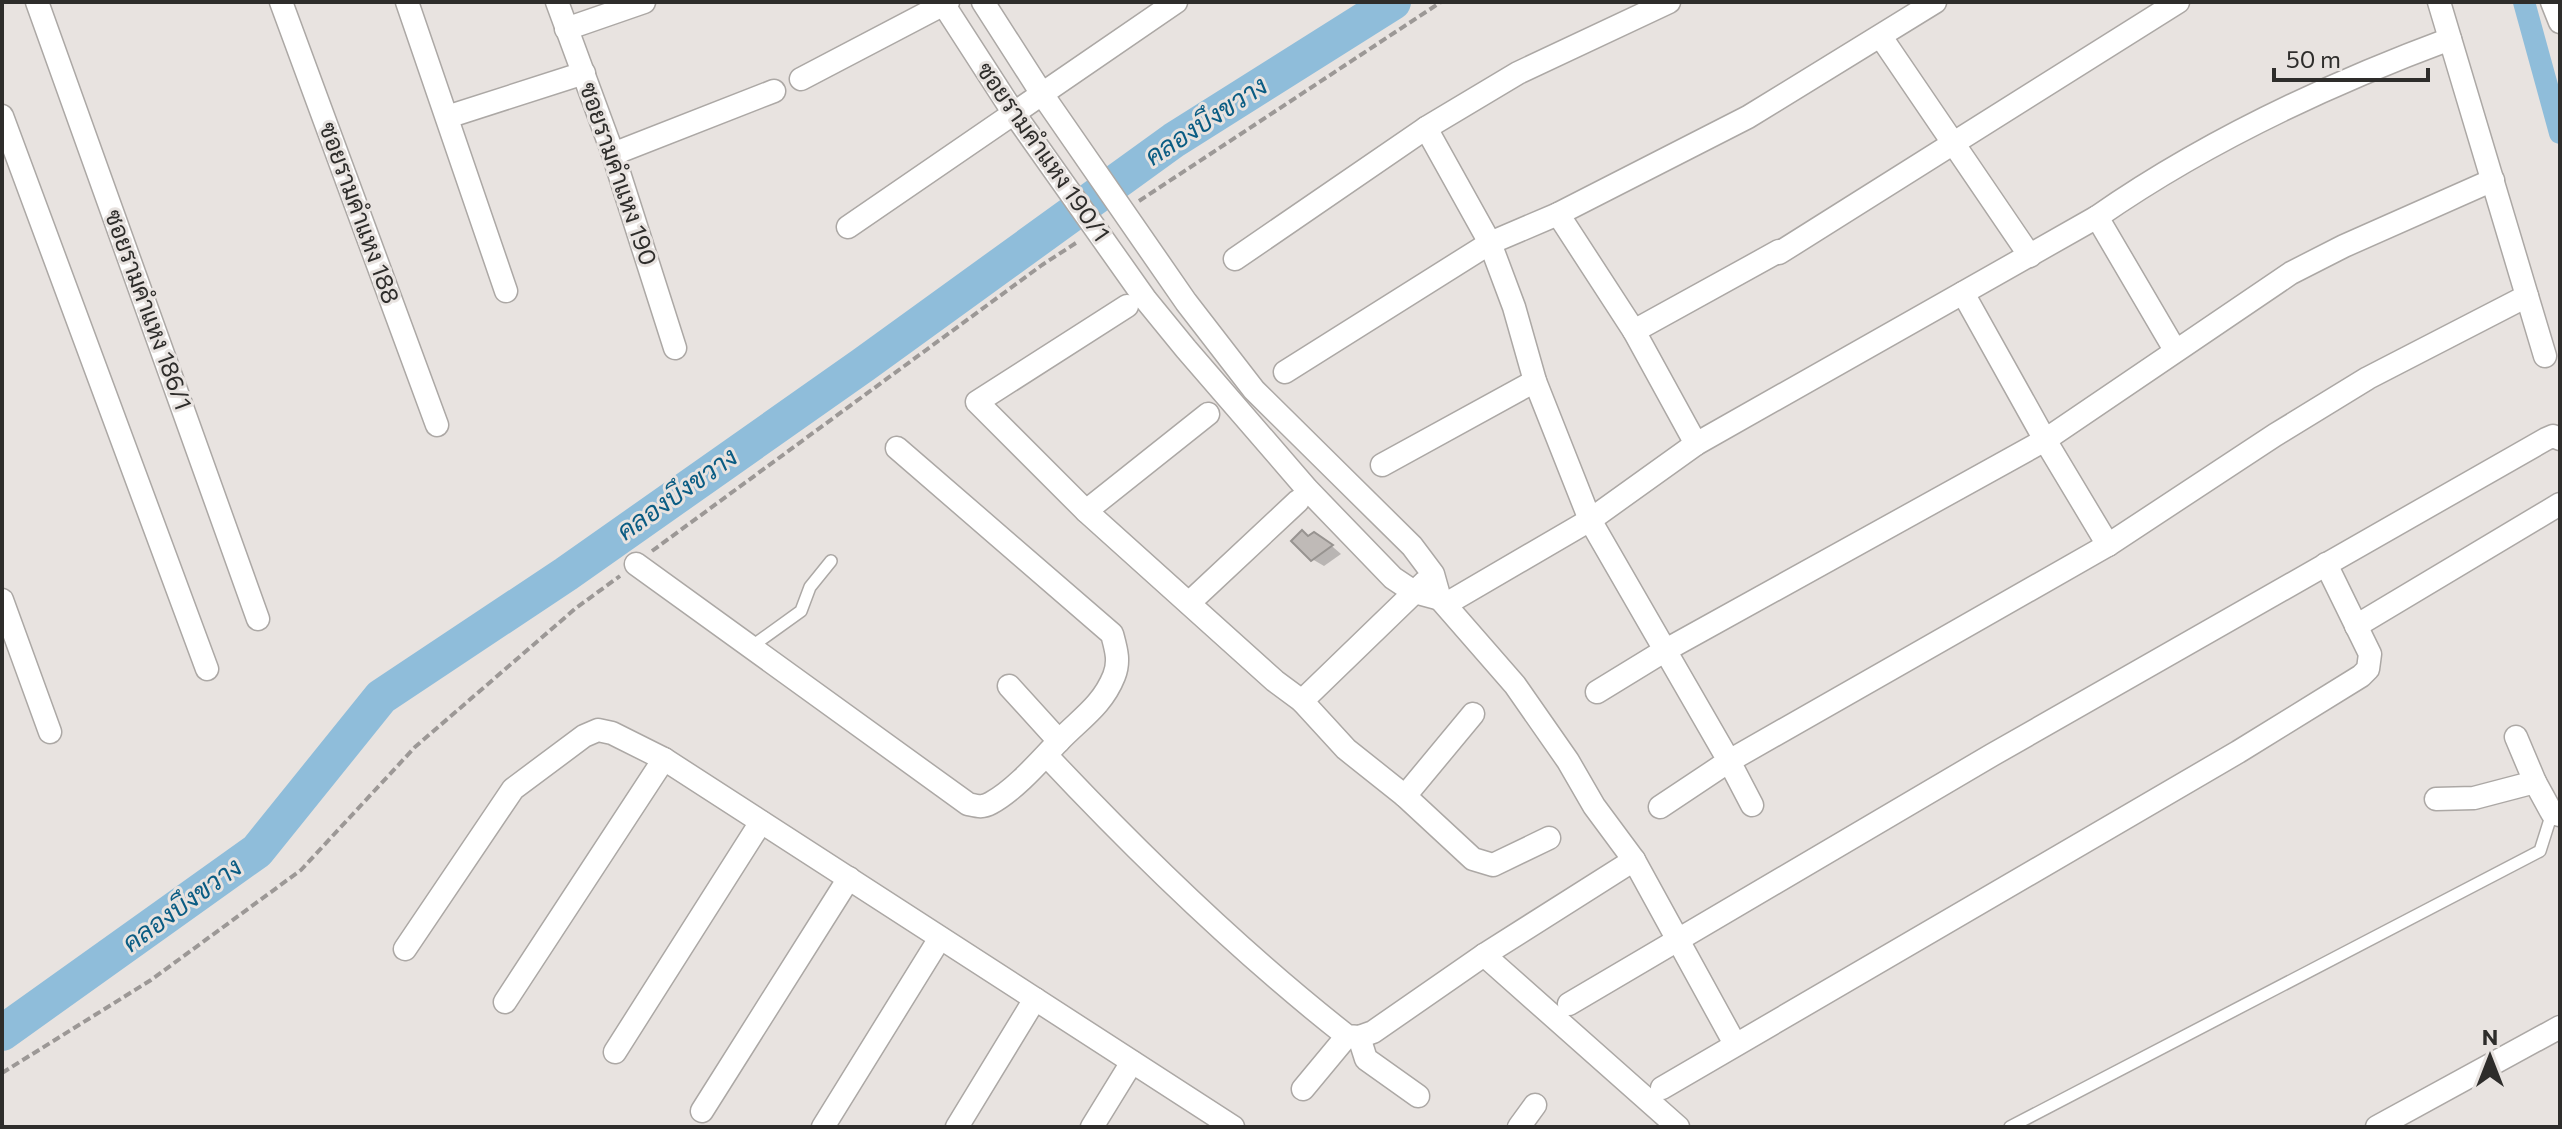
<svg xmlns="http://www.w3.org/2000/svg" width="2562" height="1129" viewBox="0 0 2562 1129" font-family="Commissioner,Sarabun,sans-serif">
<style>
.shadow{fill:#0003}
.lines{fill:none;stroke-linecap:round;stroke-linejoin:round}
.canal{stroke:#8fbdda;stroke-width:22}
.river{stroke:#8fbdda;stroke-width:36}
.building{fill:#bfbab7;stroke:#979390;stroke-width:2}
.lane-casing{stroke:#aca8a5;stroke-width:14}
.street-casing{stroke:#aca8a5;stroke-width:25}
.path{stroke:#9c9896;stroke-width:4;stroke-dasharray:8 4;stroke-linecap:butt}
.lane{stroke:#fff;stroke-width:11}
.street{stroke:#fff;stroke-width:22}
.labels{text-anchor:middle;stroke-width:6;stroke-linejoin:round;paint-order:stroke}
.street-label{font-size:24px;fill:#2e2d2b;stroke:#e8e3e0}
.water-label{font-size:26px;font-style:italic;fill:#0a5c83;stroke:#e8e3e0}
</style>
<rect width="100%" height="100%" fill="#e8e3e0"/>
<!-- shadow -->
<polygon class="shadow" points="1309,537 1326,541 1341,554 1324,566 1312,559"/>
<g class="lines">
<!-- canal -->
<polyline class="canal" points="2524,2 2560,133"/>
<!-- river -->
<polyline class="river" points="2,1033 257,851 381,697 566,574 863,365 1174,140 1393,2"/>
</g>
<!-- building -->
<polygon class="building" points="1302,530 1308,536 1314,532 1333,545 1311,561 1291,541"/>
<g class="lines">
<!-- lane casing -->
<g class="lane-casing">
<g id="lane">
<polyline points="751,647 801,611 810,587 831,561"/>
<polyline points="2010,1127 2540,851 2552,813"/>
</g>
</g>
<!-- street casing -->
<g class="street-casing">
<g id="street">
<polyline points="37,2 258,619"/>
<polyline points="281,2 437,425"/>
<polyline points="407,2 506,291"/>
<polyline points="557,2 613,154 675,348"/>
<polyline points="942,2 1013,112 1146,300 1186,349 1307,489 1393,578 1414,592 1440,599"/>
<polyline points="983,2 1042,94 1186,302 1254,390 1412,546 1433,574 1440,599 1515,685 1568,761 1594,806 1634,860 1735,1044"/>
<polyline points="2439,2 2545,356"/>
<polyline points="2552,2 2560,22"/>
<polyline points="566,29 644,2"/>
<polyline points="1881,37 2030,256"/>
<polyline points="801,79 948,2"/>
<polyline points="2,116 207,669"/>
<polyline points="447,117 584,73"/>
<polyline points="1426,128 1490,243 1514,307 1535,381 1590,520 1729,761 1660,807"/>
<polyline points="613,154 774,91"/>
<polyline points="1558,214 1634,331 1696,444"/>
<polyline points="2097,217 2175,350"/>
<polyline points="848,227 1176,2"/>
<polyline points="1779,253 2178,2"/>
<polyline points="1235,259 1426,128 1518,73 1669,2"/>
<polyline points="1963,293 2045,440 2108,545"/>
<polyline points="1127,306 977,402 1086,511 1275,681 1302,701 1346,749 1405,796 1473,859 1493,865 1549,838"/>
<polyline points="1634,331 1779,251"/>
<polyline points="1285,372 1490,243 1558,214 1748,117 1935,2"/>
<polyline points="1382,465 1535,381"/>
<polyline points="1086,511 1208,414"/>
<path d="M636,564l332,240c9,2 14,4 23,-1 24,-13 49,-42 68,-62 21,-22 43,-35 55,-65 6,-15 2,-27 -2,-42l-215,-186"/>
<polyline points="2,600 50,732"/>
<polyline points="1189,603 1298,501"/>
<path d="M1446,604l144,-84 106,-76 401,-227c109,-76 229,-132 353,-178"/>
<polyline points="2356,626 2560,504"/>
<polyline points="1009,686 1059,741"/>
<polyline points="1597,692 1664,651 2045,440 2291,273 2344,246 2493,180"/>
<polyline points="1302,701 1425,582"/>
<polyline points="2516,737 2535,782"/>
<path d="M1047,756c94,100 193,196 300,280l12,1 14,-5 111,-77 150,-95"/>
<polyline points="1405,796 1473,714"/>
<polyline points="2436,799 2474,798 2535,782 2552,813 2560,815"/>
<polyline points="1752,805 1729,761 2108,545 2275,435 2368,378 2527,296"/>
<polyline points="405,949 513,789 584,736 598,730 612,733 664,759 1233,1127"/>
<polyline points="1484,955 1678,1127"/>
<polyline points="505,1002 664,759"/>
<polyline points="1569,1004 1992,755 2546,439 2553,436 2560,439"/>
<polyline points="1359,1037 1366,1059 1418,1096"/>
<polyline points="615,1052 761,822"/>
<polyline points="1662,1088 2238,752 2361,676 2368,669 2370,654 2326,564"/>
<polyline points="1303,1089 1347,1036"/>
<polyline points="702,1111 849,878"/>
<polyline points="823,1127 940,938"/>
<polyline points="957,1127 1035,999"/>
<polyline points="1092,1127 1132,1062"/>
<polyline points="1519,1127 1535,1105"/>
<polyline points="2377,1127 2560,1027"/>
</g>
</g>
<!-- path -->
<g class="path">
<polyline points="1139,201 1441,2"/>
<polyline points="652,551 1042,265 1079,241"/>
<polyline points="2,1073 151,980 301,870 415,747 576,608 620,576"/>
<polyline points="2,1125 3,1127"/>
</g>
<!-- lane -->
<use href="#lane" class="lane"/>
<!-- street -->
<use href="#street" class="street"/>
</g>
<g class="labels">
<!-- street labels -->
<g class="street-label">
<text transform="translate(1043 152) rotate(55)" y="8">ซอยรามคำแหง 190/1</text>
<text transform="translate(618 174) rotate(71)" y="8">ซอยรามคำแหง 190</text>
<text transform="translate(359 213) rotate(70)" y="8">ซอยรามคำแหง 188</text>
<text transform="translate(148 310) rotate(70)" y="8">ซอยรามคำแหง 186/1</text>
</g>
<!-- water labels -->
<g class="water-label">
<text transform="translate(1206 121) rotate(-33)" y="9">คลองบึงขวาง</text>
<text transform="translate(677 494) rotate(-35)" y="9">คลองบึงขวาง</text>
<text transform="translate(182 905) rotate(-36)" y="9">คลองบึงขวาง</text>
</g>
</g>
<!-- border -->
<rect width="2562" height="1129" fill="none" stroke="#2e2d2b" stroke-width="8"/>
<!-- north arrow -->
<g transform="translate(2490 1057)" stroke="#e8e3e0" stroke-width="6" paint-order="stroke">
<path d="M0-6L14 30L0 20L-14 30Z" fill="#2e2d2b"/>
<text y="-12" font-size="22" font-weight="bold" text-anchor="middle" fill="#2e2d2b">N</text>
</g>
<!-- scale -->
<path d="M2274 68v12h154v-12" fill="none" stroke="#2e2d2b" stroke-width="4"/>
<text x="2286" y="68" font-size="24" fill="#2e2d2b" stroke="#e8e3e0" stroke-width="6" paint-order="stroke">50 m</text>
</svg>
